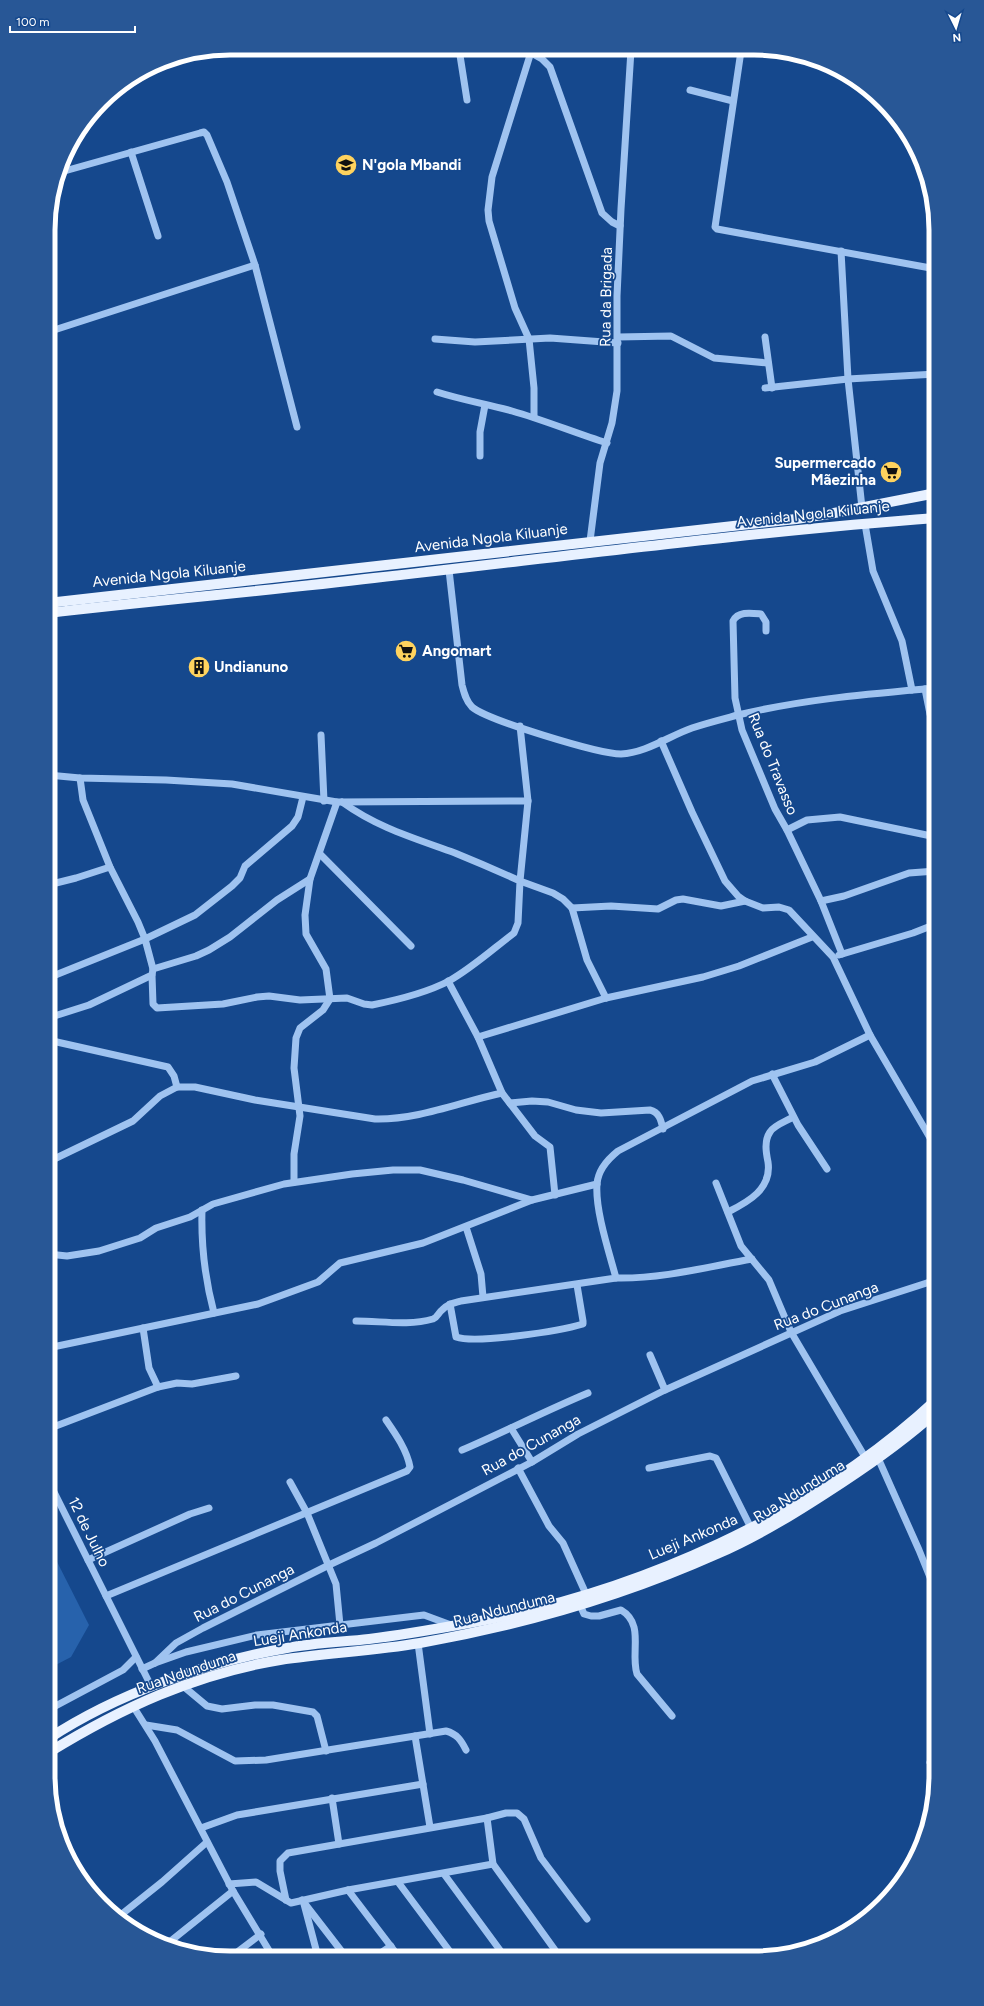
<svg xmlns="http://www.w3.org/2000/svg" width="984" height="2006" viewBox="0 0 984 2006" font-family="Figtree,sans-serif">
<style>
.grass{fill:#2762ac}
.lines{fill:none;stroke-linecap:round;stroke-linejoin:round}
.minor{stroke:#9fc3f0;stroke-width:7}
.major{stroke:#e8f1ff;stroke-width:10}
.labels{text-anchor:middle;stroke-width:3.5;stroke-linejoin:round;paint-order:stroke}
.poi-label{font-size:15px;font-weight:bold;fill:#fff;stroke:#15488d;text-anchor:start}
.street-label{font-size:15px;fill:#fff;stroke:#15488d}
.rim{fill:none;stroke:#fff;stroke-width:5}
</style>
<rect width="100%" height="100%" fill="#15488d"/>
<!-- grass -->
<polygon class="grass" points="48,1544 89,1625 71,1657 48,1669"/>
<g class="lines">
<!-- minor -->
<g class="minor">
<polyline points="459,49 467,100"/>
<polyline points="526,50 542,59 550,67 602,213 612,222 620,226"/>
<polyline points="741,51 715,227 717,229 936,269"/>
<polyline points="531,52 492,177 488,210 489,221 515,308 529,339 534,388 534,417"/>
<polyline points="690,90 733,101"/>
<polyline points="131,152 158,236"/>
<polyline points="61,172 200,133 204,132 207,135 227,182 255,265 297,427"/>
<polyline points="841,251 848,379 862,508"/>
<polyline points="48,332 255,265"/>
<polyline points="618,337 671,336 714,358 768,363"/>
<polyline points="765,337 772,388"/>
<polyline points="435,339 475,342 550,338 618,343"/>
<polyline points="765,388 848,379 936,374"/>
<path d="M437,392c25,8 50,12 75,19 32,9 63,22 95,32"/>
<polyline points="480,456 480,432 485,405"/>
<polyline points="865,524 873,571 902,641 912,690"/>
<polyline points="590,541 600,463 612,423 617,391 617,296 621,209 631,50"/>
<path d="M449,570l13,115c2,8 4,16 10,22 15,13 127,47 149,47 25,-1 48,-18 71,-26 15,-5 31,-9 46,-13 66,-16 131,-21 198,-27"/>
<path d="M766,631v-9l-5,-8c-10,-1 -23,-3 -28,7l2,77 7,32 33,79 12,21 34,71 21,53"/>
<polyline points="925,689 930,714 936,728"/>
<polyline points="321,735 324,801"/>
<polyline points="661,741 692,812 725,881 738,896 745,901 763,908 779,907 789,910 833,957 870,1035 936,1148"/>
<polyline points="48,775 80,778 166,780 232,784 337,802 528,801 520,726"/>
<polyline points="80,778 83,800 110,867 138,922 145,939 153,969"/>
<polyline points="528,801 520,881 553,893 563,899 572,908 587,960 606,998"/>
<polyline points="787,830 807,820 840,817 936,837"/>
<polyline points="320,854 411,946"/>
<polyline points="48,885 76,878 110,867"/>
<polyline points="821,901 844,896 909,873 936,871"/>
<polyline points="572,908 611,906 658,909 676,900 683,899 721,906 745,901"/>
<polyline points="839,955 913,933 936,924"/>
<path d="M152,975l1,29 4,4 66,-4 34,-7 12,-1 31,4 47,-2 17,6 8,1c25,-5 54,-12 77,-24 23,-13 44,-32 65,-48l4,-10 2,-42c-22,-10 -43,-19 -65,-28 -41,-15 -77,-25 -113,-51"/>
<polyline points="48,978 145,939 195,915 232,886 240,878 245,866 292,826 298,817 303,797"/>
<polyline points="448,981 478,1037 502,1093 535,1136 550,1147 555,1195"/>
<polyline points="48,1018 89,1005 152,975 153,969 196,956 209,950 230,937 277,900 310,879 337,802"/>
<polyline points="478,1037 606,998 703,977 739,966 812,937"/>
<polyline points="48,1040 168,1067 174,1076 177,1087"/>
<polyline points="772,1074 798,1125 827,1169"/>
<path d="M510,1103l22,-2 16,1 28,8 25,3 49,-3c9,2 11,10 13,19"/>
<path d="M48,1162l85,-41 27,-25 17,-9h18l60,13 120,19c43,1 85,-17 127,-26"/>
<polyline points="294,1182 294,1154 300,1116 294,1068 296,1038 300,1028 323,1010 330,999 326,969 306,934 305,915 310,879"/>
<polyline points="716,1183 741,1246 769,1280 791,1332 865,1457"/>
<path d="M202,1210c-1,36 3,69 12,103"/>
<path d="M728,1212c20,-10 44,-23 40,-50 -2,-10 -4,-21 2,-30 4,-7 17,-11 23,-15"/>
<polyline points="466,1227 481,1274 483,1297"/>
<polyline points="48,1254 67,1256 99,1251 140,1238 156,1228 190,1217 213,1204 284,1184 352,1174 393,1170 420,1170 463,1180 532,1200"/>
<path d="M616,1278c46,1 91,-11 136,-19"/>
<path d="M450,1304l6,33c20,7 104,-6 127,-13v-3l-6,-36"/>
<path d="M356,1321c26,0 52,5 77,-2 5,-2 5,-6 9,-9 5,-6 12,-7 19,-9l155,-23c-7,-26 -21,-68 -19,-94 1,-14 11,-25 21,-33l134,-70 63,-19 55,-27"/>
<polyline points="143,1328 149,1368 158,1387"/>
<polyline points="48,1348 258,1304 318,1282 340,1263 423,1243 532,1200 597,1184"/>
<polyline points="650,1355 665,1390"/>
<polyline points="511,1428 532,1462"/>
<polyline points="48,1429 158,1387 177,1383 192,1384 236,1376"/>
<path d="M462,1450c42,-18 83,-39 126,-57"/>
<polyline points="878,1458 919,1550 936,1592"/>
<polyline points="518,1468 549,1526 563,1543 586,1594"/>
<polyline points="649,1468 710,1456 716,1458 751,1528"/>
<polyline points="48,1480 151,1686"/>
<polyline points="290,1482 307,1513 336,1584 340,1625"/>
<polyline points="88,1560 190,1514 209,1508"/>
<path d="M106,1596l301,-125 3,-4c-3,-17 -15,-34 -24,-47"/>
<path d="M580,1605l4,9 7,2h8l22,-6c24,14 9,43 16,64l35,42"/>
<polyline points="418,1643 430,1734"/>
<polyline points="155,1663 176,1643 203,1628 329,1565 376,1543 532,1462 578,1434 665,1390 840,1311 936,1280"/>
<polyline points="142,1669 155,1663 186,1652 257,1635 424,1615 451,1625"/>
<polyline points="183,1686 207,1706 222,1709 255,1705 273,1705 313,1712 317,1716 326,1751"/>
<polyline points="133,1706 155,1741 233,1891 273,1957"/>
<polyline points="48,1710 123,1670 136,1657"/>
<path d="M146,1725l31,5 58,31 31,-1 180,-29c11,3 15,9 20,19"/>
<polyline points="415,1736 430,1827"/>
<polyline points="930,1762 936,1764"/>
<polyline points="332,1798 339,1844"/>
<polyline points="487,1818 493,1864 560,1957"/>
<polyline points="201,1828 237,1815 423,1784"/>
<polyline points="444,1874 505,1957"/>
<polyline points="398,1882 454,1957"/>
<polyline points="229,1884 256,1882 291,1903 348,1890 493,1864"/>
<polyline points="348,1890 399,1957"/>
<polyline points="286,1900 280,1871 280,1861 288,1853 487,1818 506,1813 517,1813 524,1819 541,1858 587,1919"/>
<polyline points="302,1900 346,1957"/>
<polyline points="304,1904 318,1957"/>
<polyline points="117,1918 162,1882 207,1842"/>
<polyline points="167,1944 233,1891"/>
<polyline points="232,1956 261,1934"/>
<polyline points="375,1957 391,1946"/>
</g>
<!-- major -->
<g class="major">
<polyline points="48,603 796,519 829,514 936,493"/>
<path d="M48,613c109,-13 218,-22 326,-35 187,-21 374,-46 562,-60"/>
<path d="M48,1739c68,-45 159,-77 239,-91 27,-5 55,-6 82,-9 33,-4 67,-10 100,-16 168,-30 342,-107 467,-223"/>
<path d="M48,1753c73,-45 147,-79 232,-93 47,-7 94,-9 140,-17 102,-18 203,-47 297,-89 44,-19 85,-45 126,-72 32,-21 64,-44 93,-70"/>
</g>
</g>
<!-- icons -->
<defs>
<g id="university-disc" transform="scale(1.15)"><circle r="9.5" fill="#ffd35e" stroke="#15488d"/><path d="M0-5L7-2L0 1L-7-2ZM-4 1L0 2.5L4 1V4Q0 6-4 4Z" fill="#111"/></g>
<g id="supermarket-disc" transform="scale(1.15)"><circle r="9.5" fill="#ffd35e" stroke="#15488d"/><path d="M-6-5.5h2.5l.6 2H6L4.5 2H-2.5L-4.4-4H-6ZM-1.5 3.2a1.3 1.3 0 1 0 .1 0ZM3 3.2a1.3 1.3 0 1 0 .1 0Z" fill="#111"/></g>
<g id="building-disc" transform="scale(1.15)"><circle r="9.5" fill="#ffd35e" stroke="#15488d"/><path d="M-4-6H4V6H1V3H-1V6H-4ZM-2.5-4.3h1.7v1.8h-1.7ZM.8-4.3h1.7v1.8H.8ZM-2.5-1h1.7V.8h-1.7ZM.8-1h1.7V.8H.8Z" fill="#111"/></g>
</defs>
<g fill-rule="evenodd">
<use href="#university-disc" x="346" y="165"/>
<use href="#supermarket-disc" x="891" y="472"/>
<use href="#supermarket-disc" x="406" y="651"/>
<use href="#building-disc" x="199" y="667"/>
</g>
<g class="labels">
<!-- poi labels -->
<g class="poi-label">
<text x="362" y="170">N'gola Mbandi</text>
<text x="876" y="468" text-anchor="end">Supermercado<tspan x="876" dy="17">Mãezinha</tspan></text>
<text x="422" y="656">Angomart</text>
<text x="214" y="672">Undianuno</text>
</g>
<!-- street labels -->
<g class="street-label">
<text transform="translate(606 297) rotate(-89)" y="5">Rua da Brigada</text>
<text transform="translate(813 514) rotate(-6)" y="5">Avenida Ngola Kiluanje</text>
<text transform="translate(491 538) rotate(-7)" y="5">Avenida Ngola Kiluanje</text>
<text transform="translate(169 574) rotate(-6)" y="5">Avenida Ngola Kiluanje</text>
<text transform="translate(773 764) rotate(68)" y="5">Rua do Travasso</text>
<text transform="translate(826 1306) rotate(-21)" y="5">Rua do Cunanga</text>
<text transform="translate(531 1445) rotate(-29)" y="5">Rua do Cunanga</text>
<text transform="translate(799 1491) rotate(-32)" y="5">Rua Ndunduma</text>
<text transform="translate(89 1532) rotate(64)" y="5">12 de Julho</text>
<text transform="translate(693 1537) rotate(-23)" y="5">Lueji Ankonda</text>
<text transform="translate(244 1593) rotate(-27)" y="5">Rua do Cunanga</text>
<text transform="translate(504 1609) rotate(-14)" y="5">Rua Ndunduma</text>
<text transform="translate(300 1634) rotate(-9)" y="5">Lueji Ankonda</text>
<text transform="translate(186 1672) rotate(-19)" y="5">Rua Ndunduma</text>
</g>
</g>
<!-- crop -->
<path d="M0 0H984V2006H0ZM230 55H754A175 175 0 0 1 929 230V1776A175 175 0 0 1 754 1951H230A175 175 0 0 1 55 1776V230A175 175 0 0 1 230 55Z" fill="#285796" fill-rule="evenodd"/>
<path class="rim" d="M230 55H754A175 175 0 0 1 929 230V1776A175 175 0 0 1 754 1951H230A175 175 0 0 1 55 1776V230A175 175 0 0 1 230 55Z"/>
<!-- north arrow -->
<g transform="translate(956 28) rotate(175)" stroke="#15488d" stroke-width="3" paint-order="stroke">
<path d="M0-3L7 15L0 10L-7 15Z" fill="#ffffff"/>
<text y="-6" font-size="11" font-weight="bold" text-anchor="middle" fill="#ffffff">N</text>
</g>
<!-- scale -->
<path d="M10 26v6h125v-6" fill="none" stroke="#ffffff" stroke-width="2"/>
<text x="16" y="26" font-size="12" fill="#ffffff" stroke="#15488d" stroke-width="3" paint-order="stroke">100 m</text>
</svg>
